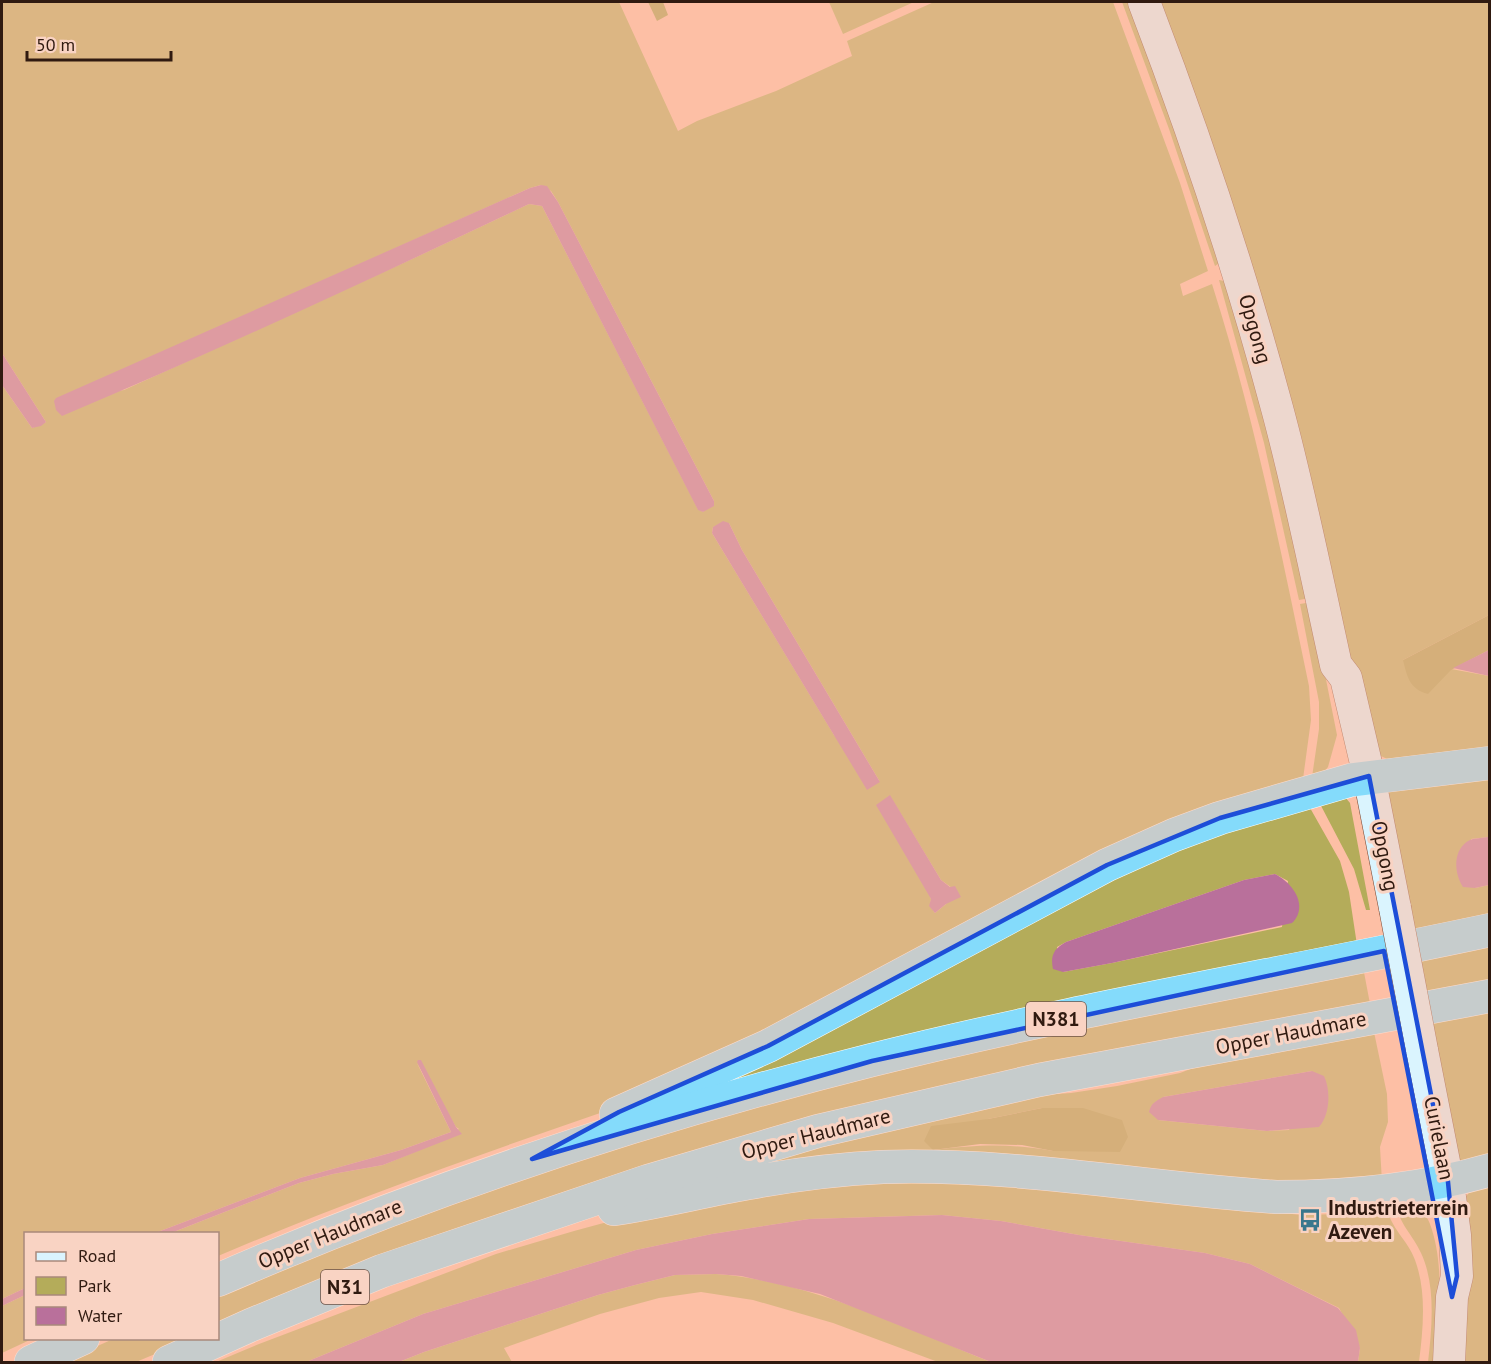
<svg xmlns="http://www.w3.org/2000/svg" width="1491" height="1364" viewBox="0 0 1491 1364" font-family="'PT Sans',sans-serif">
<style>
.green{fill:#b4ac5a;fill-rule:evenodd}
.forest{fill:#a49c46}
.water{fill:#b9709b}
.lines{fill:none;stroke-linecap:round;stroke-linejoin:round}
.secondary-casing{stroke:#7b4731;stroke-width:33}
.highway-casing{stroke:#fff;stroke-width:34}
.secondary{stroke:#daf4fe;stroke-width:32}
.highway{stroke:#84dbfb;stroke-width:33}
.secondary-bridge-casing{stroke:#7b4731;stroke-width:33;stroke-linecap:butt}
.secondary-bridge{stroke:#daf4fe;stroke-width:32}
.marked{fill:none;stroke:#1d4ed8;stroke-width:4.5;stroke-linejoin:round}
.labels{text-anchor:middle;stroke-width:6;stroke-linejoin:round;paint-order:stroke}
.shield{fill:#f9d3c3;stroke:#6c5246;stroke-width:1.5}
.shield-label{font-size:20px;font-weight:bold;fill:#301a10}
.street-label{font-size:21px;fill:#301a10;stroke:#f9d3c3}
.poi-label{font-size:21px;font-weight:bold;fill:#301a10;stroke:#f9d3c3;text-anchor:start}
</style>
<rect width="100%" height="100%" fill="#fdbfa5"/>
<!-- green -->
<g class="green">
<path d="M2,2h617l59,129 19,-10 79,-30 76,-35 -5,-15 87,-39h179l67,181 28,88 -28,13 3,12 29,-12c42,132 69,267 97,402l2,34 -8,59 -674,324c-139,48 -277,96 -411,153v-22l-47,-1 128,-50 34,-9 50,-9 34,-14 42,-22 -3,-2 -39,-64 34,69 -50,18 -101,28 -145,55 -129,1 -1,54 -23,11v-914l30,43 14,-6 -44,-69zM541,185l10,6 7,11 156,299 -11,11 -5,-3 -156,-303 -13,-2 -117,55 -288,131 -70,11 476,-213zM729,523l13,27 138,232 -46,-47 -122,-202 1,-6zM890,796l51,84 11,8 -6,16 -11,9 -5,-7 1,-7z"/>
<polygon points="829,2 914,2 843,34"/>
<polygon points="1122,2 1133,2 1221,262 1215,266 1169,129"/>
<polygon points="1152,2 1489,2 1489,615 1403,660 1489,676 1489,758 1395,763 1379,755"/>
<polygon points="1219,280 1230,282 1310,598 1299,600 1264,443"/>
<polygon points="1306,603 1313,634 1317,634 1337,735 1328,767 1321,776 1312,777 1319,729 1319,702 1300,604"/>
<polygon points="1489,771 1489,837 1471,839 1475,888 1489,885 1489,917 1412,933 1381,790"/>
<polygon points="1345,797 1350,803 1370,910 1366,910 1354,869 1318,800"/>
<path d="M1305,799l35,62 9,31 8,53 -688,159 441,-235zM1275,874l13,7 -6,46 -170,36 -49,9 -6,-25 9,-5 178,-62z"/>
<polygon points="1489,940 1489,985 1425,998 1417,955"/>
<polygon points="1363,967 1371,1009 1042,1069 218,1327 218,1293 516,1177 840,1080"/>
<polygon points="1489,1011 1489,1161 1458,1166 1430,1023"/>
<path d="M1374,1032l13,62 1,28 -8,25 2,35 -68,7 -349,-28 -308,35 180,-57 189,-43 45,-3 46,-7 63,-13 39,-15zM1312,1071l-23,59 -22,1 -109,-11 5,-23zM1042,1108h41l-30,43c-44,-8 -76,-6 -120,-1l55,-31z"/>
<path d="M883,1173l419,42 37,-1 19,-5 29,-2c3,21 21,33 28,53 12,32 8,70 4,102h-61l2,-14 -21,-40 -89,-44 -45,-11 -126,-18 -78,-14 -59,-6 -133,4 -97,15 -76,16 -213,64 -117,48h-90l43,-18 237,-90 78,-23 85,-23z"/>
<polygon points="1489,1176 1489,1362 1455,1362 1465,1198 1470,1191"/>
<path d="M1408,1200c9,6 18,13 22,24 15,40 9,95 7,138h-9c4,-34 8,-77 -7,-109 -8,-18 -22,-29 -25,-49z"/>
<path d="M716,1274c95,7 187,53 275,88h-53l-105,-39 -80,-23 -52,-8 -42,6 -59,16 -96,34 8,14h-113l25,-10 174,-57 37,-10 40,-10z"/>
<polygon points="25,1295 26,1338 32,1339 2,1353 2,1306"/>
<polygon points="113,1339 191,1339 136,1362 62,1362"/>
</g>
<!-- forest -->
<g class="forest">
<polygon points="648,2 663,2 668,15 657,21"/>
<path d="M1489,615v35l-38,20 -23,24c-19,-5 -21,-18 -25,-34z"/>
<polygon points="1042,1108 1083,1108 1122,1120 1128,1137 1120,1152 1053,1151 1022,1145 980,1144 933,1150 924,1141 931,1126 988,1119"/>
</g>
<!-- water -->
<g class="water">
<path d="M541,185l6,1 11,16 156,299v5l-11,6 -5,-2 -156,-304 -13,-2c-154,73 -310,146 -467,212l-6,-6 -2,-9 2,-3 474,-210z"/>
<polygon points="2,353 46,422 41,426 32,428 2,385"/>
<polygon points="723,521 729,523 742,550 880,782 867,790 712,533 713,527"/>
<polygon points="1489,650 1489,676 1453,668"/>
<polygon points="890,795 941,880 950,887 955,886 961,897 946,904 935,913 929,906 931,899 876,805"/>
<path d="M1488,837l1,48 -14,3 -12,-1c-9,-14 -11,-38 7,-47 5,-2 13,-2 18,-3z"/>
<path d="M1275,874c18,9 34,32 17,49l-180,40 -49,9 -10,-3c-3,-14 1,-20 13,-27l178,-62z"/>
<polygon points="418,1060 421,1060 456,1127 462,1134 383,1165 333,1174 299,1183 171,1233 155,1233 300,1178 401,1150 451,1132 417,1062"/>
<path d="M1312,1071l12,5c7,14 6,39 -5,51l-52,4 -109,-11 -9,-8c2,-9 7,-11 14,-15z"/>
<polygon points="942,1215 1001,1221 1079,1235 1205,1253 1250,1264 1338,1308 1356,1330 1360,1348 1358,1362 991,1362 820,1294 741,1276 716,1274 675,1275 635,1285 598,1295 424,1352 399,1362 306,1362 423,1314 636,1250 712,1234 809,1219"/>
<polygon points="25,1288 25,1295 2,1306 2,1299"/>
</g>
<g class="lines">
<!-- secondary casing -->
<g class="secondary-casing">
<g id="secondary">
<path d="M1144,2c51,133 96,268 133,406 23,85 40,171 59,257l10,13 23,98 26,132"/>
<polyline points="1422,1050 1448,1182 1455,1235 1457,1276 1452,1297 1449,1362"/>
</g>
</g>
<!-- highway casing -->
<g class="highway-casing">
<g id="highway">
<polyline points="616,1114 768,1046 1107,865 1174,835 1220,818 1351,780 1490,763"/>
<path d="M614,1209c45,-7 89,-18 134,-26 44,-8 90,-14 135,-16 132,-4 262,21 393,30 73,0 144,-7 214,-27"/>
<path d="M218,1280c211,-92 431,-164 654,-220 204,-51 412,-86 618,-130"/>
<polyline points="31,1362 83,1338"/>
<polyline points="169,1362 251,1325 382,1271 648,1181 818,1131 1039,1080 1490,996"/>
</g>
</g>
<!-- secondary -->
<use href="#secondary" class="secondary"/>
<!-- highway -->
<use href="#highway" class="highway"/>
<!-- secondary-bridge casing -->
<g class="secondary-bridge-casing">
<polyline id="secondary-bridge" points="1395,908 1422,1050"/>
</g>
<!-- secondary-bridge -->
<use href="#secondary-bridge" class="secondary-bridge"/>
</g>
<!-- marked area -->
<path d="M0 0H1491V1364H0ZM1369,776l79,406 9,94 -5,21 -68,-346 -512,110 -340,98 87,-47 149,-66 339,-181 113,-47z" fill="#fdbfa5" fill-opacity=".55" fill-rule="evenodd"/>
<path class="marked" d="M1369,776l79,406 9,94 -5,21 -68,-346 -512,110 -340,98 87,-47 149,-66 339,-181 113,-47z"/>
<!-- icons -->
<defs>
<g id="bus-bare" transform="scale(1.8)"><path d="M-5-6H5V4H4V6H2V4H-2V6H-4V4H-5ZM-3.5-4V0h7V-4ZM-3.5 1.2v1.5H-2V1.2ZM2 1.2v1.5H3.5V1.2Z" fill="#39778d" stroke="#f9d3c3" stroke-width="2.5" paint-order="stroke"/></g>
</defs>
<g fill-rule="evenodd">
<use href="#bus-bare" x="1310" y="1220"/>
</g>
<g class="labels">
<!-- shield labels -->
<g class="shield">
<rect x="1026" y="1002" width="60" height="34" rx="4.5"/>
<rect x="321" y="1270" width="48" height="34" rx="4.5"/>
</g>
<g class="shield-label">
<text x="1056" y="1026">N381</text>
<text x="345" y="1294">N31</text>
</g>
<!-- street labels -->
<g class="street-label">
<text transform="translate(1255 329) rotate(74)" y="7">Opgong</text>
<text transform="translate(1385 856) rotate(79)" y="7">Opgong</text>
<text transform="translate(1291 1033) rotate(-11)" y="7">Opper Haudmare</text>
<text transform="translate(816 1134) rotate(-14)" y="7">Opper Haudmare</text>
<text transform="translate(1439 1138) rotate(79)" y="7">Curielaan</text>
<text transform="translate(330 1234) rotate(-22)" y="7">Opper Haudmare</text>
</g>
<!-- poi labels -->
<g class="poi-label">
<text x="1328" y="1215">Industrieterrein<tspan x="1328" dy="24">Azeven</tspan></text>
</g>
</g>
<!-- border -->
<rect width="1491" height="1364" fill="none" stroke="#301a10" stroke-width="6"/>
<!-- legend -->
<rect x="24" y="1232" width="195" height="108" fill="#f9d3c3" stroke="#a9897b" stroke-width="1.5"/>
<rect x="36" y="1252" width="30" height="9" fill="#daf4fe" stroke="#a9897b" stroke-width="1.5"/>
<text x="78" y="1262" font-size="18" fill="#301a10">Road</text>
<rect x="36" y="1277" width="30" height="18" fill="#b4ac5a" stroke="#a9897b" stroke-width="1.5"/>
<text x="78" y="1292" font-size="18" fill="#301a10">Park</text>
<rect x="36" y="1307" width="30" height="18" fill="#b9709b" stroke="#a9897b" stroke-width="1.5"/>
<text x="78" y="1322" font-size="18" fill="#301a10">Water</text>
<!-- scale -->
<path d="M27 51v9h144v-9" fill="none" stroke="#301a10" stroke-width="3"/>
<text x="36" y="51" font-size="18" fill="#301a10" stroke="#f9d3c3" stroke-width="4.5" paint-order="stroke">50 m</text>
</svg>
